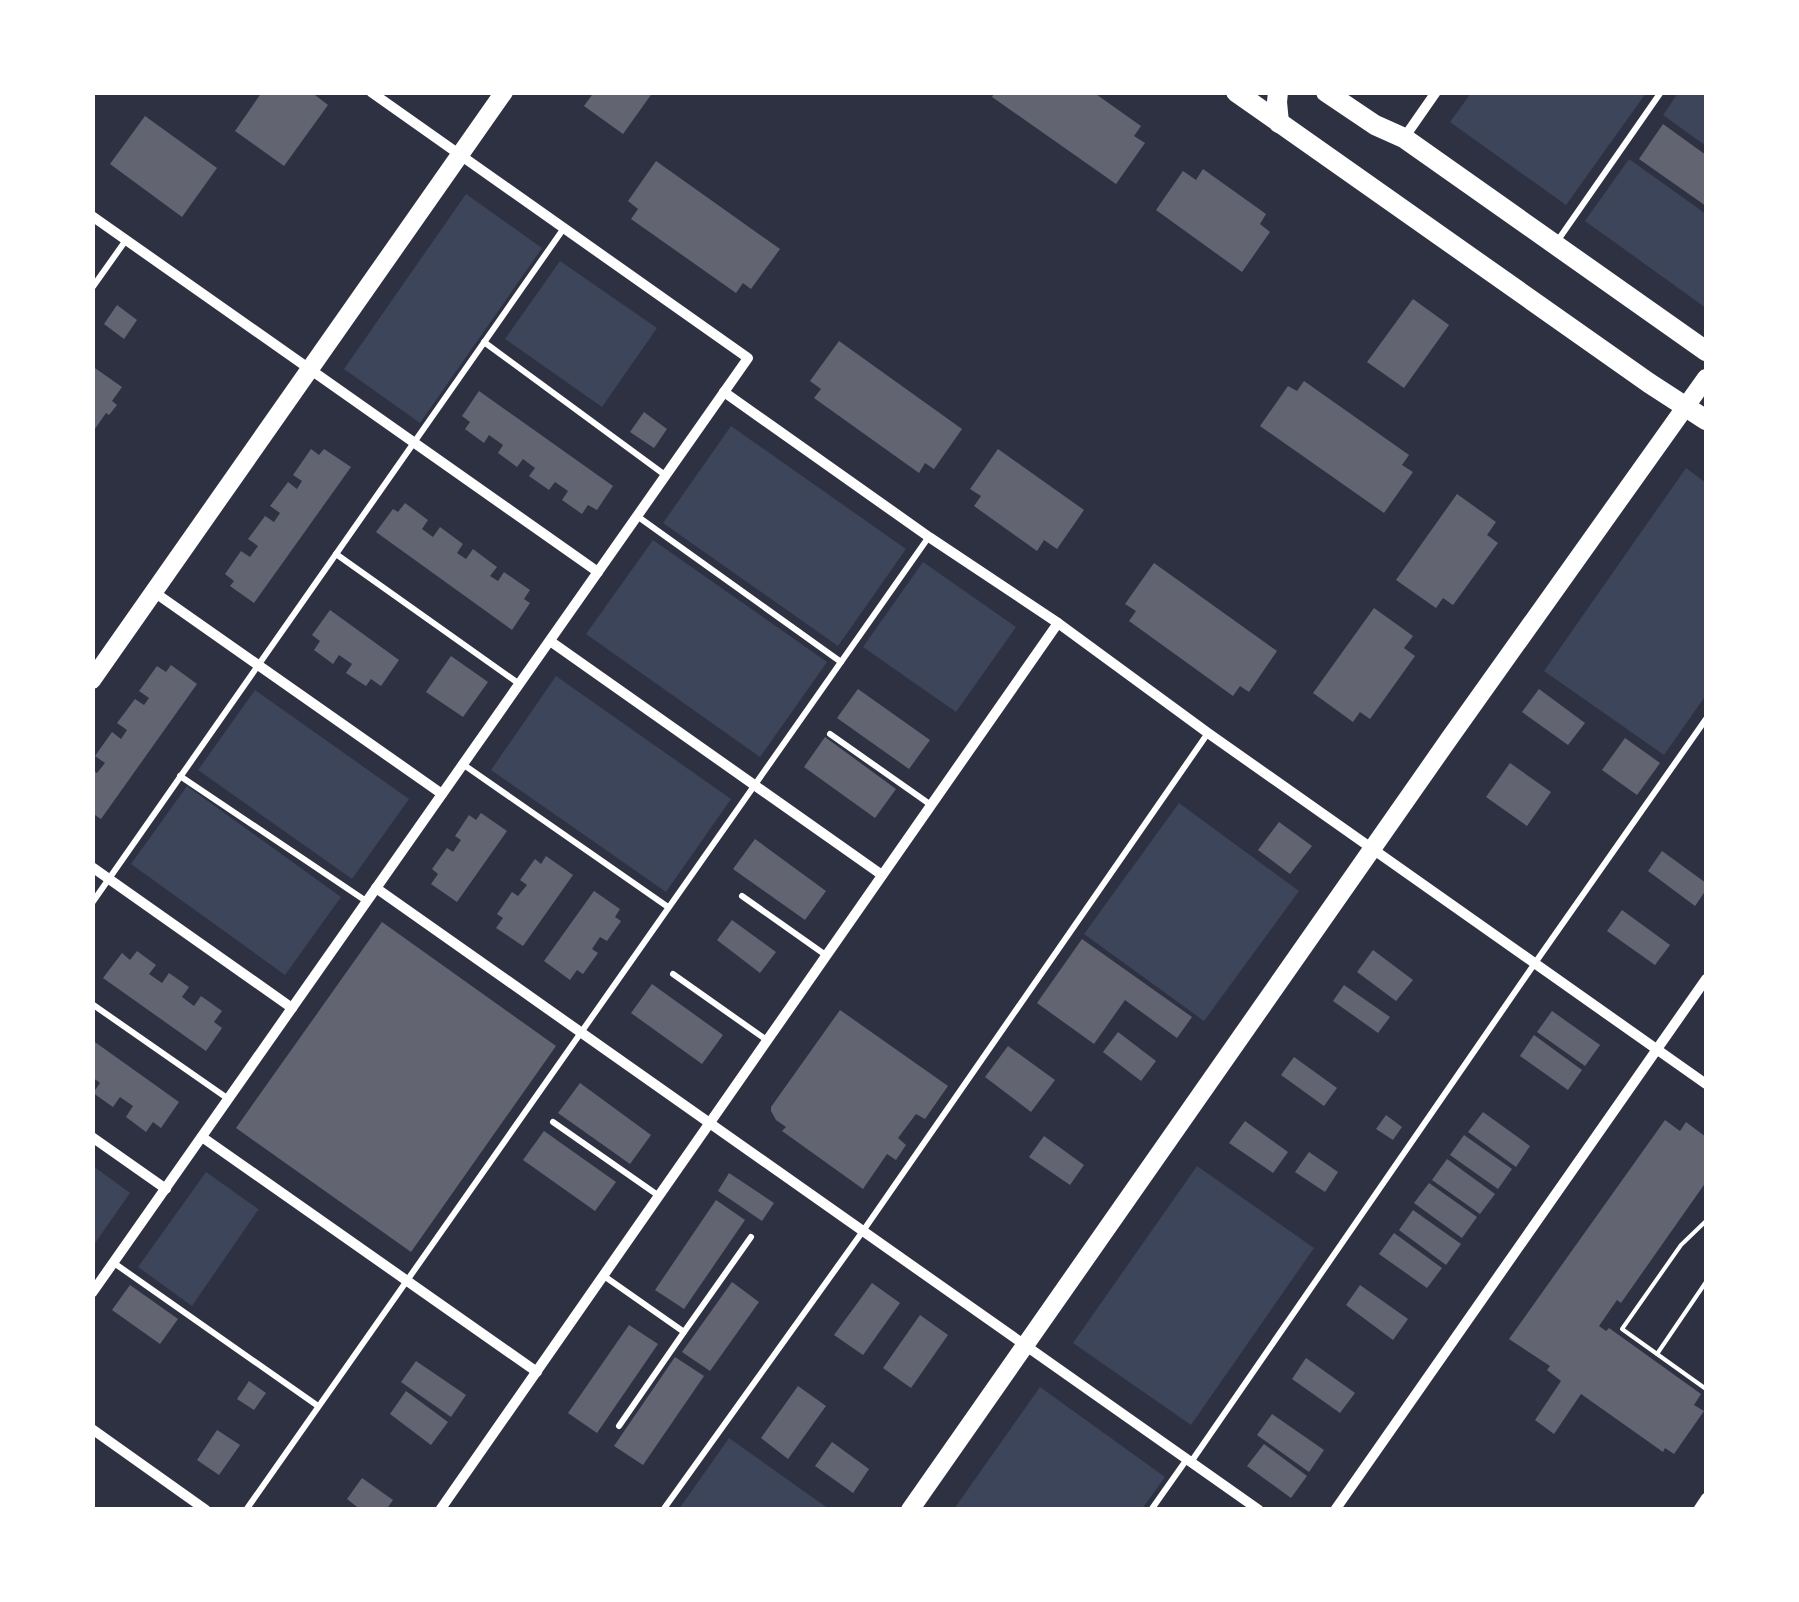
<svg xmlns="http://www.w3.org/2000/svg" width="1799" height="1602" viewBox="0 0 1799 1602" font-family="'Golos Text',sans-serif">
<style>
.green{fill:#3c4559}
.building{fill:#626471}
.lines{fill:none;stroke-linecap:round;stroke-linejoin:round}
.path{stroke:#fff;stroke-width:4}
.service{stroke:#fff;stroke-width:6}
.minor{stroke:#fff;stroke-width:10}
.tertiary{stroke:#fff;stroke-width:18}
.secondary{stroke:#fff;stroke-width:20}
</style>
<rect width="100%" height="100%" fill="#2d3142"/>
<!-- green -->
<g class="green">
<polygon points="1471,93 1471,92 1646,93 1566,205 1450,122"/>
<polygon points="1678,93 1706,93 1706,146 1663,115"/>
<polygon points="1629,159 1706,214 1706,308 1585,221"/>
<polygon points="466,194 542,248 420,423 344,369"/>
<polygon points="560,261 657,328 602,407 505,339"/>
<polygon points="731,426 906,549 838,646 663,523"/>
<polygon points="1686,468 1706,483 1706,695 1664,755 1544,671"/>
<polygon points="653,540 827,662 760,757 586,634"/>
<polygon points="923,562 1016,627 956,712 863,647"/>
<polygon points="556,676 731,799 666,892 491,770"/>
<polygon points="255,690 409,799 352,879 198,770"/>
<polygon points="187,786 341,897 285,975 131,864"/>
<polygon points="1179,803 1299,891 1204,1021 1084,934"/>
<polygon points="93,1166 130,1193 93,1246"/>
<polygon points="1197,1166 1314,1248 1191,1425 1073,1343"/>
<polygon points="206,1172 261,1211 258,1210 192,1306 138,1267"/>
<polygon points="1040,1387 1165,1477 1142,1509 954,1509"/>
<polygon points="729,1438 829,1509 679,1509"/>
</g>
<!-- building -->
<g class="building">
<polygon points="262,92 311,92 328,105 284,166 235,131"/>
<polygon points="594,92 653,92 623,134 584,106"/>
<polygon points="995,92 1093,92 1141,126 1134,136 1145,143 1116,184 992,97"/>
<polygon points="145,116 217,168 182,217 110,164"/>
<polygon points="1663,124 1706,155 1706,206 1639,159"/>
<polygon points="656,161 780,249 751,289 743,283 736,293 631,219 638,209 628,201"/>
<polygon points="1203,169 1266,214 1260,224 1270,232 1242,272 1156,210 1183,171 1196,180"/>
<polygon points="1413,299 1449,325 1404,388 1367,362"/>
<polygon points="117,305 137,320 124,339 104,324"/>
<polygon points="839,341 962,429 934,469 925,463 919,473 814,398 821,389 810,381"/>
<polygon points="92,366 122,387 112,401 117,405 109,415 106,413 92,433"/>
<polygon points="1304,381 1409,455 1402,465 1413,472 1384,513 1260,426 1288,386 1297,391"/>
<polygon points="479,391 613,486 597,510 588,505 582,514 562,500 568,491 555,482 549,490 529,476 535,468 523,459 517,467 498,453 503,445 489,435 484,443 465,429 470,422 462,416"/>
<polygon points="644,412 667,429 654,448 630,432"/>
<polygon points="311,449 319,455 324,449 351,467 254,603 230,586 234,581 225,574 241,551 250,557 258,546 248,539 265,516 274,522 280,513 270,506 288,482 297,489 302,481 293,475"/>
<polygon points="998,449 1084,510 1057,549 1044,540 1037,551 974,506 981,496 970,489"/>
<polygon points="1457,494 1496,522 1487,535 1498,543 1453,605 1443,598 1436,608 1396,580"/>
<polygon points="405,503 428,520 422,529 433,537 440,527 463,544 457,553 466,559 473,549 497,567 490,576 498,581 504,572 530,590 524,599 530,603 512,630 376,532 393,509 398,512"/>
<polygon points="1154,563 1277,651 1249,692 1240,686 1233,696 1129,621 1136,611 1125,604"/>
<polygon points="1374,608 1413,636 1404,648 1415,656 1370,719 1360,712 1353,722 1313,693"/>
<polygon points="330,610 399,660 381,686 371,679 366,686 346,673 352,664 339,655 333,664 314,650 320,641 312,635"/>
<polygon points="451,656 488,682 463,717 426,692"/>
<polygon points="171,665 197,684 101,819 92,813 92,770 97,773 105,763 95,756 112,732 121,739 127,730 117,723 135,699 144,705 149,698 139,691 157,666 166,672"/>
<polygon points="858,689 930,740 909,769 837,718"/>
<polygon points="1539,689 1585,723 1568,745 1522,712"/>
<polygon points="825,737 896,789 875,818 804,767"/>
<polygon points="1625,738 1660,763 1637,795 1602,770"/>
<polygon points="1510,763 1551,792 1527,826 1486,797"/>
<polygon points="481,813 507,831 457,902 431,884 438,874 432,869 447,848 453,852 461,840 455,836 469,815 476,820"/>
<polygon points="1279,822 1312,846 1290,874 1258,850"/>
<polygon points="755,839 826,891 805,920 733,869"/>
<polygon points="1662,851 1706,883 1706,890 1695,906 1648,871"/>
<polygon points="546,856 573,875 523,946 496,928 503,918 497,914 512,892 518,896 527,885 520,880 535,859 541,864"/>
<polygon points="594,891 620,909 615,917 621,921 607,941 600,937 592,949 598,953 583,974 577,970 570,980 544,961"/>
<polygon points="1622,910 1670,945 1655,965 1607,931"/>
<polygon points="732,920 776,952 760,973 717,940"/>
<polygon points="382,922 556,1046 411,1252 236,1128"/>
<polygon points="1082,939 1192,1017 1177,1038 1125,1000 1094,1044 1037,1003"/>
<polygon points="1373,950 1413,980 1396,1001 1357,972"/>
<polygon points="137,951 156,965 149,974 162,983 169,973 189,987 182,997 194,1006 201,996 222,1011 214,1022 222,1028 206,1051 103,978 122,953 130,960"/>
<polygon points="652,984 723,1035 702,1064 631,1013"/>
<polygon points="1344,985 1390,1017 1378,1033 1333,1001"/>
<polygon points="840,1010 948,1086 925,1119 916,1114 898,1138 906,1145 896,1160 887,1154 863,1189 782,1131 786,1127 776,1120 771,1111 771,1107"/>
<polygon points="1552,1011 1600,1045 1585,1066 1537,1032"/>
<polygon points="1118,1032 1156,1061 1141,1081 1103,1052"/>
<polygon points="1534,1035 1582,1070 1568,1090 1520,1056"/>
<polygon points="92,1040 179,1102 161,1128 153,1122 146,1132 126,1117 133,1106 120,1097 113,1107 93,1093 100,1083 92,1077"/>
<polygon points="1008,1046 1055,1080 1031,1112 985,1077"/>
<polygon points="1294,1057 1337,1088 1324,1106 1281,1075"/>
<polygon points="580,1083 651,1135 630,1164 558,1113"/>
<polygon points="1483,1112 1530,1146 1516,1167 1468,1132"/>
<polygon points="1386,1115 1402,1127 1393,1140 1376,1129"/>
<polygon points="1665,1120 1680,1131 1686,1122 1706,1137 1706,1182 1621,1303 1617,1300 1599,1326 1606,1331 1609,1328 1701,1394 1694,1405 1704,1411 1674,1454 1665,1448 1663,1452 1581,1394 1554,1434 1535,1420 1561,1381 1547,1370 1550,1366 1509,1339"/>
<polygon points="1245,1121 1288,1152 1273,1173 1229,1143"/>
<polygon points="544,1131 616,1182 595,1211 523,1160"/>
<polygon points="1464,1135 1512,1169 1498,1189 1450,1155"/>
<polygon points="1044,1136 1084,1165 1070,1185 1029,1157"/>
<polygon points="1309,1152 1338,1172 1325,1192 1295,1172"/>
<polygon points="1447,1159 1495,1194 1480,1214 1432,1180"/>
<polygon points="729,1173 774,1203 762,1221 718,1191"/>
<polygon points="1429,1183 1477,1217 1462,1238 1414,1203"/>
<polygon points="716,1200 745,1220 684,1309 655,1290"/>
<polygon points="1413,1210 1461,1244 1446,1265 1399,1230"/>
<polygon points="1394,1233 1442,1268 1427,1288 1379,1254"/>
<polygon points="732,1282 759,1302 710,1371 682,1352"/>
<polygon points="872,1283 900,1303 863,1355 834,1335"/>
<polygon points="130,1285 178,1319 160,1344 112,1310"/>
<polygon points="1360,1285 1408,1319 1393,1340 1346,1305"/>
<polygon points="920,1315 948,1335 911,1388 883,1368"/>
<polygon points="629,1325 658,1344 597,1433 568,1413"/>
<polygon points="675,1357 704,1376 643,1465 614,1446"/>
<polygon points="1306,1358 1355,1393 1340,1413 1292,1379"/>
<polygon points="416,1361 466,1395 451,1417 401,1382"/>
<polygon points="249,1381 266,1393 254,1410 237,1399"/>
<polygon points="798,1386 826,1406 788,1459 761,1438"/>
<polygon points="406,1391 448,1422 431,1445 390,1414"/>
<polygon points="1272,1414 1324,1450 1309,1472 1257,1435"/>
<polygon points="217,1430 240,1445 219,1475 197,1460"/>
<polygon points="832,1442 869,1469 853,1493 815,1466"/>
<polygon points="1264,1444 1307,1476 1291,1498 1247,1466"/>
<polygon points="362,1478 393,1500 386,1510 361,1510 347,1499"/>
</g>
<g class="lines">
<!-- path -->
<g class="path">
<polyline points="1706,1221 1681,1245 1622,1329 1706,1389"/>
<polyline points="1657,1354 1706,1282"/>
</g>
<!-- service -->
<g class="service">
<polyline points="1556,243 1661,92"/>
<polyline points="92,288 126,240"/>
<polyline points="484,342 665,475"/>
<polyline points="637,516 841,662"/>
<polyline points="336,554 518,683"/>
<polyline points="830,734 931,805"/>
<polyline points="464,765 668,907"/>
<polyline points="180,776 366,901"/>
<polyline points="742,896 827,956"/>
<polyline points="92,903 564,228"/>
<polyline points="673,974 768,1041"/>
<polyline points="92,1004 227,1098"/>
<polyline points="553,1122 659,1196"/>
<polyline points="114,1263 318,1406"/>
<polyline points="604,1276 684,1332 619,1426"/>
<polyline points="684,1332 751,1237"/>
<polyline points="1191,1462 1535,963 1706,719"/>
<polyline points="246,1510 928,538"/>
<polyline points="663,1510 863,1231 1208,733"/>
<polyline points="1151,1510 1187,1459"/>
</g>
<!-- minor -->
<g class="minor">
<polyline points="1404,138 1436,92"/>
<polyline points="92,216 598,572"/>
<polyline points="724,392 929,537 1058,623 1208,733 1706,1084"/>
<polyline points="154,592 442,794"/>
<polyline points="550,641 882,875"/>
<polyline points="92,867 292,1008"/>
<polyline points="376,888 1259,1510"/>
<polyline points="92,1137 166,1189"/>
<polyline points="202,1137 537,1372"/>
<polyline points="92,1293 748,358 371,92"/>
<polyline points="92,1429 206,1510"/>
<polyline points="440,1510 1058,623"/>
<polyline points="1335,1510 1706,979"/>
<polyline points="1698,1510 1706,1498"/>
</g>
<!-- tertiary -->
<g class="tertiary">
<polyline points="92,680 504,92"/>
<polyline points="910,1510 1449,739 1706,378"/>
</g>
<!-- secondary -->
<g class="secondary">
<polyline points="1236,92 1649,383 1706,420"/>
<polyline points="1278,92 1277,102 1279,123"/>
<polyline points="1326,92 1375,125 1404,138 1706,351"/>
</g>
</g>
<!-- border -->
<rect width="1799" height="1602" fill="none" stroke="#ffffff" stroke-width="190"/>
</svg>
